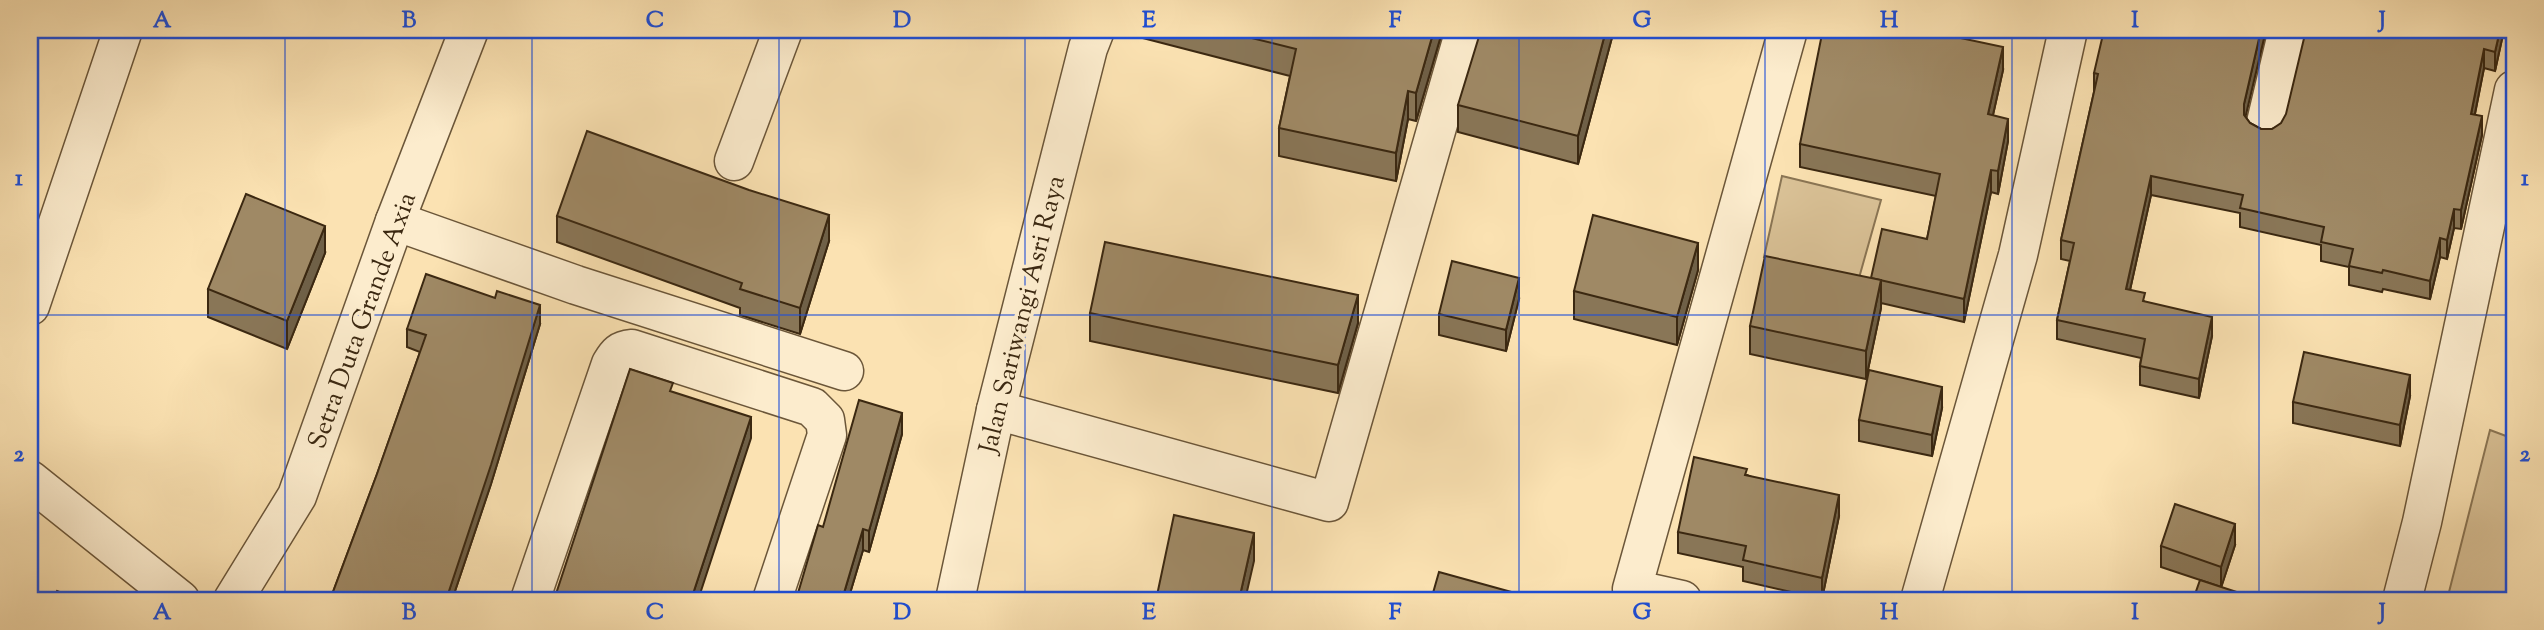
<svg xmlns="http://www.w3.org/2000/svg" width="2544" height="630" viewBox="0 0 2544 630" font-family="'Sorts Mill Goudy',serif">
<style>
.green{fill:#dac297;stroke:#8a7554;stroke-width:2}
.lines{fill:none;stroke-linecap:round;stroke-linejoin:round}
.minor-casing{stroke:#6b5639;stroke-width:41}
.minor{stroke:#fceccd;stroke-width:38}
.wall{fill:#897657;stroke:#3b2811;stroke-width:2}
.shaded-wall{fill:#6f6047;stroke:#3b2811;stroke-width:2}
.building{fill:#9f8965;stroke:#3b2811;stroke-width:2}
.grid{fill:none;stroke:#1d4ed8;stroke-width:2;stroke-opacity:0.55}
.labels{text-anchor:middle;stroke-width:7;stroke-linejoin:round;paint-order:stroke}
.street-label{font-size:26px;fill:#3b2811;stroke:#fceccd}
.neatline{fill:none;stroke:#1d4ed8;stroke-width:2.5}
.grid-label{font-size:23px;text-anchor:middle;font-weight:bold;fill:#1d4ed8}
</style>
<rect width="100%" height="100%" fill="#fbe2b2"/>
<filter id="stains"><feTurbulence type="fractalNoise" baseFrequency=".00286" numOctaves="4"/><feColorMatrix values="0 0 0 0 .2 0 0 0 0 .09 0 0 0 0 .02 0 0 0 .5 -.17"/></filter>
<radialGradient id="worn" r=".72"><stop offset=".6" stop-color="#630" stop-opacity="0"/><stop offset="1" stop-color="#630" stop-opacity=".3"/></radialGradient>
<!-- green -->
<g class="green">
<polygon points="1782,176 1881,200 1857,285 1764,257"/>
<polygon points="2490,430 2514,439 2514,600 2447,600"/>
</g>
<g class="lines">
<!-- minor casing -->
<g class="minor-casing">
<g id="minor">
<polyline points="2265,127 2288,30"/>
<polyline points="734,161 783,30"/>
<polyline points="395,221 576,285 844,371"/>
<polyline points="30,306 123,30"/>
<polyline points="996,410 1329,502 1465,30"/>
<polyline points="30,480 180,600"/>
<polyline points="233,600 297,496 395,221 469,30"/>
<path d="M530,600l81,-236c6,-10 9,-14 21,-15l180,58 13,13 2,15 -55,165"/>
<polyline points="955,600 996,410 1088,48 1095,30"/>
<polyline points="1682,600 1632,589 1788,30"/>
<polyline points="1920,600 2018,255 2068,30"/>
<polyline points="2402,600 2422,522 2514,90"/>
</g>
</g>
<!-- minor -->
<use href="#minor" class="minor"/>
</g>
<!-- wall -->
<g class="wall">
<polygon points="1127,30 1440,30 1440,39 1416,121 1408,119 1396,181 1279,156 1279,128 1290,76 1127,34"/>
<polygon points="1614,30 1578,164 1458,132 1458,105"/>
<polygon points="2266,30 2245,116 2250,123 2261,129 2272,129 2504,30 2495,71 2484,68 2475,114 2482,135 2461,229 2454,228 2447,259 2440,257 2430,299 2383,289 2382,292 2349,285 2349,267 2321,261 2321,245 2240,227 2240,213 2151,195 2130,290 2145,302 2212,336 2199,398 2140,385 2140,366 2141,358 2057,339 2057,320 2070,261 2061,259 2061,240 2094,92 2094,73"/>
<polygon points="2003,70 1993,115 2008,141 1998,194 1991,192 1964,322 1881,303 1881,308 1866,379 1750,354 1750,326 1871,278 1927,239 1936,196 1800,167 1800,144"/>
<polygon points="557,216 829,241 800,334 740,315 740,308 557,242"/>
<polygon points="325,253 287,349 208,317 208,289"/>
<polygon points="1698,270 1677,345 1574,319 1574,291"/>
<polygon points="1519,299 1506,351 1439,335 1439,314"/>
<polygon points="1090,313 1358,323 1338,393 1090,341"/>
<polygon points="540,324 491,484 452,600 330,600 377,474 420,352 407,347 407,329"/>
<polygon points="2410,396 2400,446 2293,423 2293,402"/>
<polygon points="1942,408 1932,456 1859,441 1859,420"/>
<polygon points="902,434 869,552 863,550 848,600 796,600 823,527"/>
<polygon points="1747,475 1839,516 1822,599 1743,581 1743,567 1678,553 1678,532"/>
<polygon points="2235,545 2221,587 2161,567 2161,546"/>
</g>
<!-- shaded-wall -->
<g class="shaded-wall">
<polygon points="1434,30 1440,30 1440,39 1416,121 1416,93"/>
<polygon points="1606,30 1614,30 1578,164 1578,136"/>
<polygon points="2261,30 2266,30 2244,123 2244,104"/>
<polygon points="2500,30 2504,30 2495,71 2495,52"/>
<polygon points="2003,47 2003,70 1988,137 1988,114"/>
<polygon points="2484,49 2484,68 2471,133 2471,114"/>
<polygon points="1408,91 1408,119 1396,181 1396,153"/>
<polygon points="2482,116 2482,135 2461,229 2461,210"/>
<polygon points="2008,119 2008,141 1998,194 1998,171"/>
<polygon points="1991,170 1991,192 1964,322 1964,299"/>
<polygon points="2151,176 2151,195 2126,308 2126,289"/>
<polygon points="2454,209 2454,228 2447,259 2447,240"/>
<polygon points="829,215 829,241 800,334 800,308"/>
<polygon points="325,226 325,253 287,349 287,321"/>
<polygon points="2440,238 2440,257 2430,299 2430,281"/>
<polygon points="1698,243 1698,270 1677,345 1677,317"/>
<polygon points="1519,278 1519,299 1506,351 1506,330"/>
<polygon points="1881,280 1881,308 1866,379 1866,351"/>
<polygon points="1358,295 1358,323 1338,393 1338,365"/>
<polygon points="540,305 540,324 491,484 452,600 446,600"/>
<polygon points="2212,317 2212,336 2199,398 2199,379"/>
<polygon points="2410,375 2410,396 2400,446 2400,425"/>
<polygon points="1942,387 1942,408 1932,456 1932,435"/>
<polygon points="902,413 902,434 869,552 869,531"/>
<polygon points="751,417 751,438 698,600 691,600"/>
<polygon points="1839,495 1839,516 1822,599 1822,578"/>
<polygon points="2235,524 2235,545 2221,588 2221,567"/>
<polygon points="863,529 863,550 848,600 844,600 844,593"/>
<polygon points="1254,533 1254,561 1245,600 1239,600"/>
</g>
<!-- building -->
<g class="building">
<polygon points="1219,30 1434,30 1416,93 1408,91 1396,153 1279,128 1296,49"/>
<polygon points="1481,30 1606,30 1578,136 1458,105"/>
<polygon points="1824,30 1923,30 2003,47 1988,114 2008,119 1998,171 1991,170 1964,299 1871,278 1882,229 1927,239 1940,174 1800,144 1821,39"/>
<polygon points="2104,30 2261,30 2244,104 2244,115 2250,123 2261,129 2272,129 2281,123 2286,114 2306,30 2500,30 2495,52 2484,49 2471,114 2482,116 2461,210 2454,209 2447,240 2440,238 2430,281 2383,270 2382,273 2349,266 2353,249 2321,242 2324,227 2240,208 2243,195 2151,176 2126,289 2145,293 2143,301 2212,317 2199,379 2140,366 2145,339 2057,320 2074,243 2061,240 2098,74 2094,73"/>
<polygon points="587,131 749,190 829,215 800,308 740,289 742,283 557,216"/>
<polygon points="246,194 325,226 287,321 208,289"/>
<polygon points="1593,215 1698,243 1677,317 1574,291"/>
<polygon points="1105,242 1358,295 1338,365 1090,313"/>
<polygon points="1765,256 1881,280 1866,351 1750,326"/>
<polygon points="1452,261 1519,278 1506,330 1439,314"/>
<polygon points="426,274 495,298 497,291 540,305 491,465 446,600 330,600 377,474 426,335 407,329"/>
<polygon points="2304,352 2410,375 2400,425 2293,402"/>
<polygon points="630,369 673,383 670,391 751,417 691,600 554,600"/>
<polygon points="1869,370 1942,387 1932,435 1859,420"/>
<polygon points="859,400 902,413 869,531 863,529 844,593 841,592 839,600 796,600 818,525 823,527"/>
<polygon points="1694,457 1747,469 1745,475 1839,495 1822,578 1743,560 1746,546 1678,532"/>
<polygon points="2175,504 2235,524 2221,567 2161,546"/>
<polygon points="1174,515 1254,533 1239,600 1156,600"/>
<polygon points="1439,572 1515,593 1513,600 1431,600"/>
<polygon points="2200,580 2261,600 2193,600"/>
<polygon points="57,591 79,600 53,600"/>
</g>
<!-- grid -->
<path class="grid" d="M285,30v570M532,30v570M779,30v570M1025,30v570M1272,30v570M1519,30v570M1765,30v570M2012,30v570M2259,30v570M30,315h2484"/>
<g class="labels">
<!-- street labels -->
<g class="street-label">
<text transform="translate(1021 314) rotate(-76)" y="9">Jalan Sariwangi Asri Raya</text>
<text transform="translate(361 320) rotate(-70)" y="9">Setra Duta Grande Axia</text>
</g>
</g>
<!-- margin -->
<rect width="2544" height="630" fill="none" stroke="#fbe2b2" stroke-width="77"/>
<rect x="38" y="38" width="2468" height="554" class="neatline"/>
<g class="grid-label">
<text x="162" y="27">A</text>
<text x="409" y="27">B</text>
<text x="655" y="27">C</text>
<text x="902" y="27">D</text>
<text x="1149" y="27">E</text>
<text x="1395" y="27">F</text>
<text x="1642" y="27">G</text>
<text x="1889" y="27">H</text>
<text x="2135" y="27">I</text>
<text x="2382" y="27">J</text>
<text x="19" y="185">1</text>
<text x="2525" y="185">1</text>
<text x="19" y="461">2</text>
<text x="2525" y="461">2</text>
<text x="162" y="619">A</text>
<text x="409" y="619">B</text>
<text x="655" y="619">C</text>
<text x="902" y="619">D</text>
<text x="1149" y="619">E</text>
<text x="1395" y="619">F</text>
<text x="1642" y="619">G</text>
<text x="1889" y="619">H</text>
<text x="2135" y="619">I</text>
<text x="2382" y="619">J</text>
</g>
<rect width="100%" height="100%" filter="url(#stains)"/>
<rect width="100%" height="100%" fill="url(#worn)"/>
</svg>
